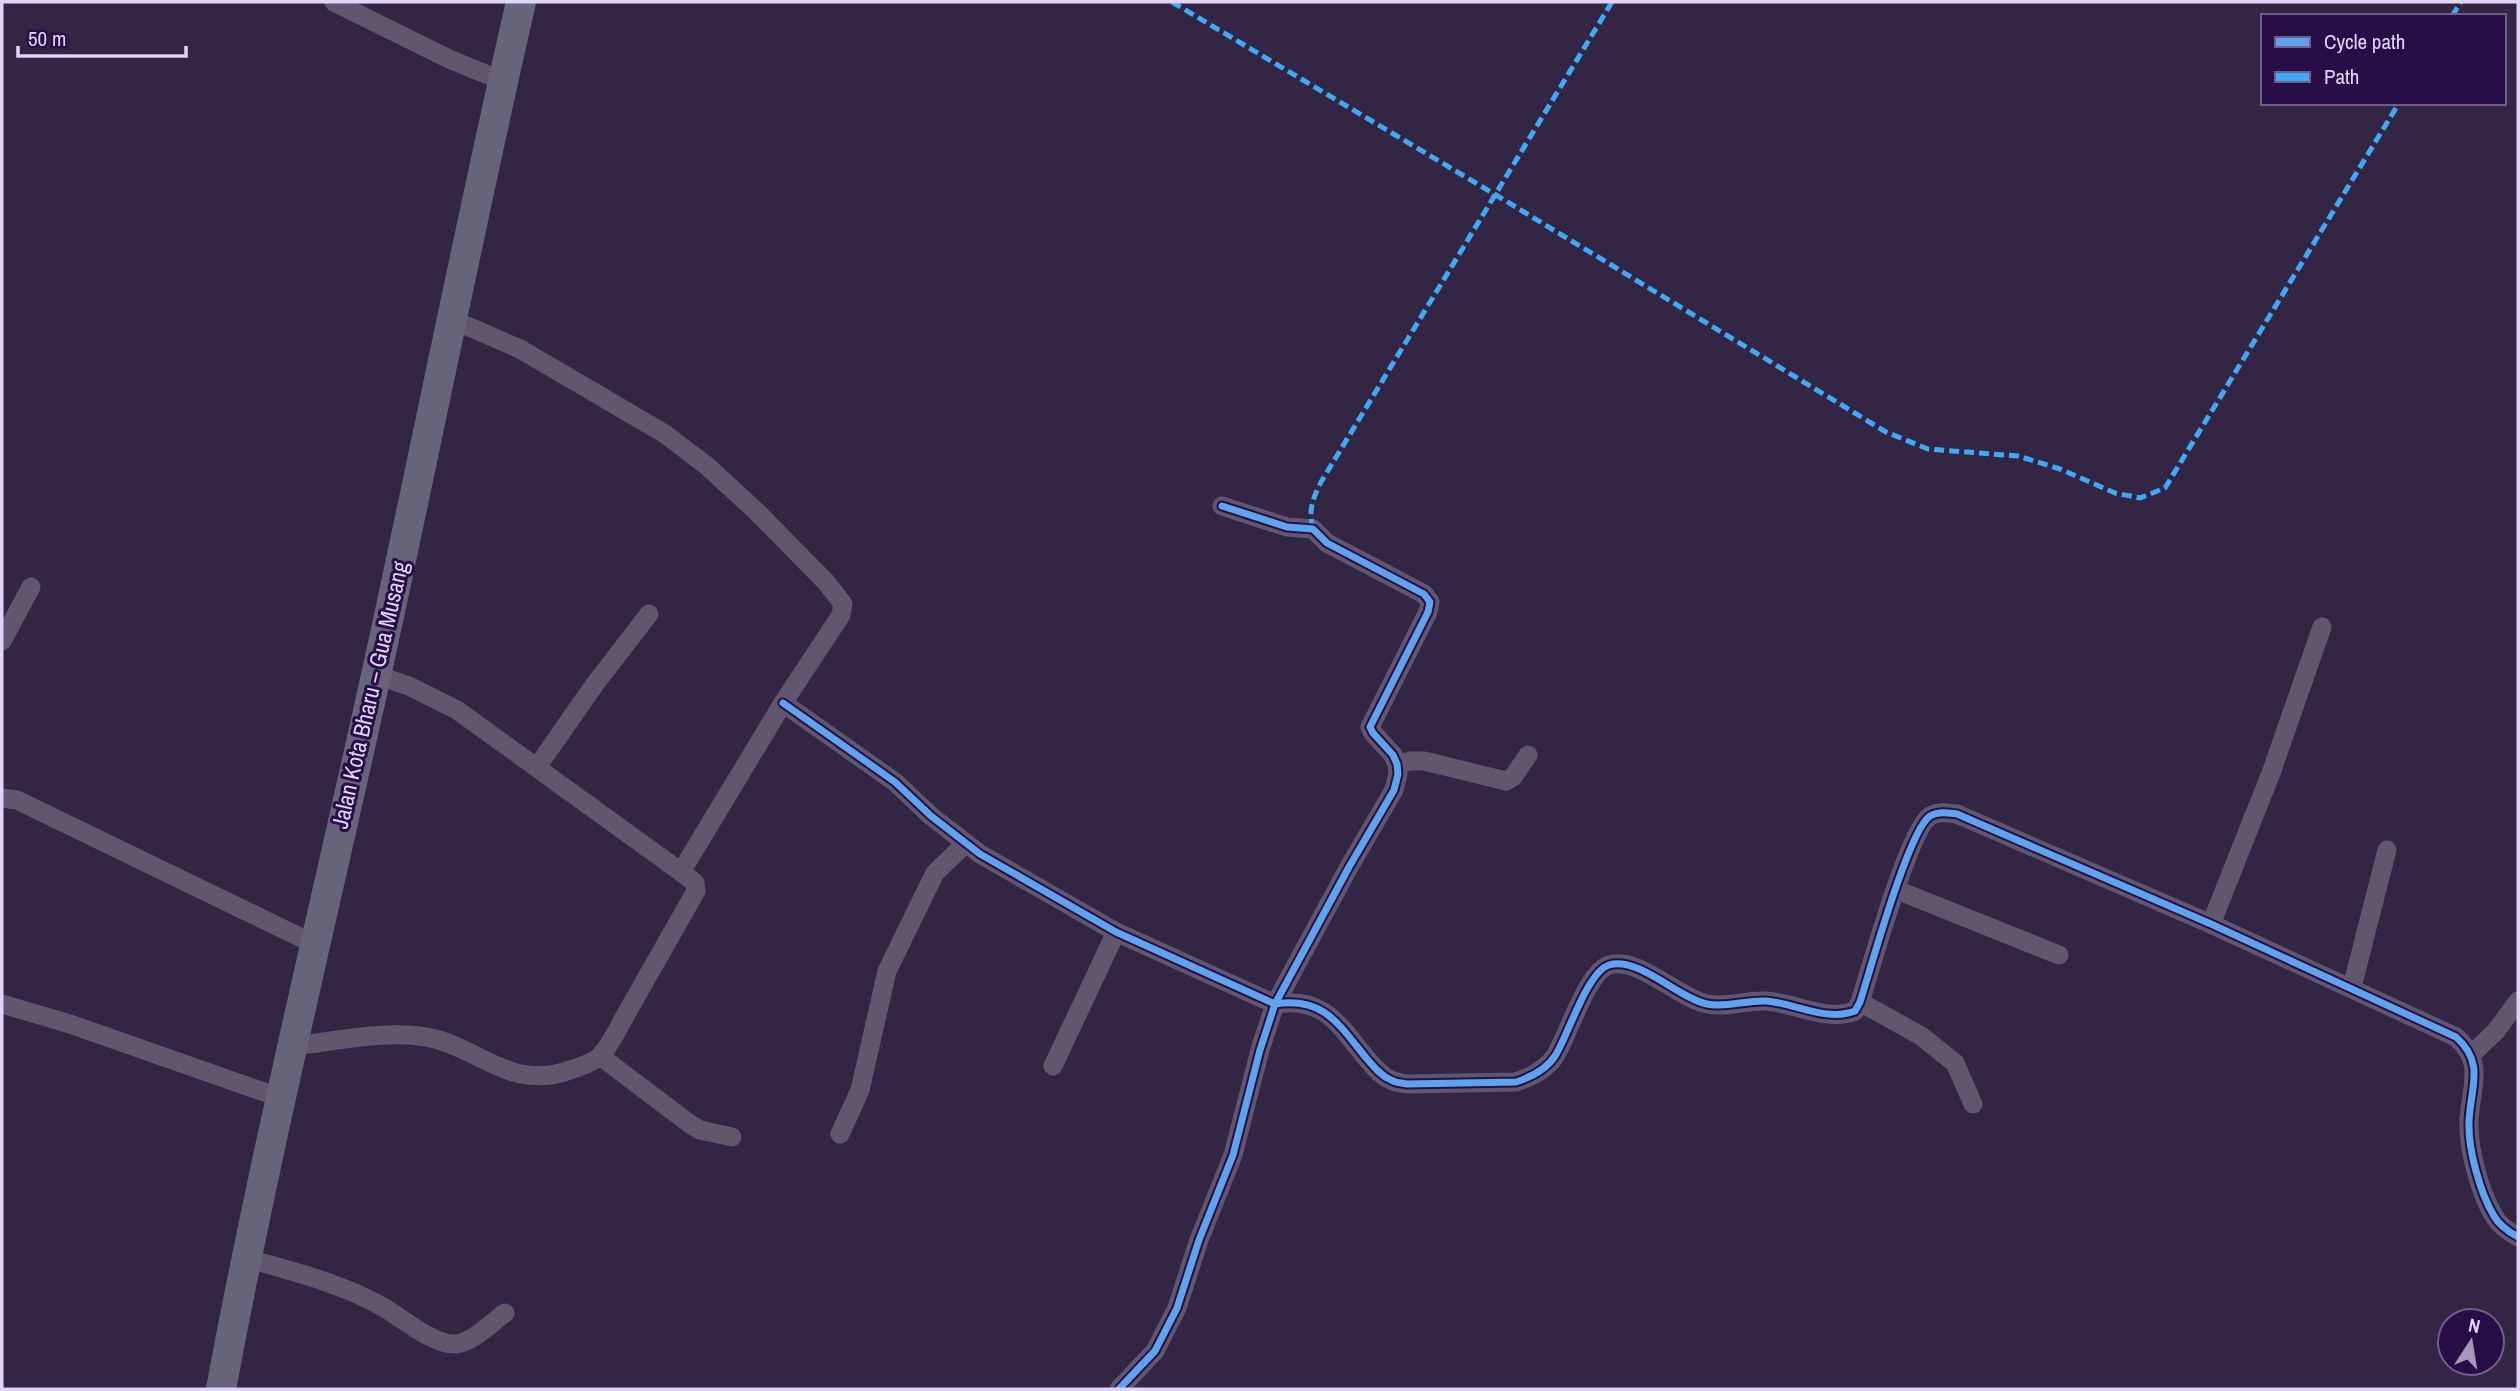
<svg xmlns="http://www.w3.org/2000/svg" width="2520" height="1391" viewBox="0 0 2520 1391" font-family="'Archivo Narrow',sans-serif">
<style>
.lines{fill:none;stroke-linecap:round;stroke-linejoin:round}
.street{stroke:#60576f;stroke-width:19}
.primary{stroke:#67637b;stroke-width:30}
.quiet{stroke:#3fa9f5;stroke-width:5;stroke-dasharray:10 5;stroke-linecap:butt}
.cycleway-casing{stroke:#280e47;stroke-width:11}
.cycleway{stroke:#60a3ed;stroke-width:7}
.labels{text-anchor:middle;stroke-width:6;stroke-linejoin:round;paint-order:stroke}
.street-label{font-size:23px;fill:#e0d5f8;stroke:#280e47}
</style>
<rect width="100%" height="100%" fill="#332645"/>
<g class="lines">
<!-- street -->
<g class="street">
<polyline points="334,2 449,59 503,81"/>
<polyline points="451,319 520,349 665,434 707,466 757,512 826,582 843,604 841,615 783,703 681,872"/>
<polyline points="2,641 31,587"/>
<path d="M783,703l112,79 36,34 49,38 136,78 159,72c49,-8 64,21 92,55 7,8 14,17 24,21 5,3 11,3 16,4l109,-2c15,-5 30,-12 39,-26 13,-20 32,-84 54,-91 29,-9 69,33 98,39 19,4 39,-4 59,-3 29,2 60,21 89,10l5,-9c10,-31 49,-173 70,-186 9,-5 18,-3 27,-2l254,110 245,113c30,27 14,51 13,85 -1,27 11,71 25,94 5,9 15,16 24,21"/>
<polyline points="1397,764 1411,761 1424,761 1506,781 1513,777 1528,755"/>
<polyline points="537,767 595,684 649,614"/>
<polyline points="2,798 17,800 314,944"/>
<polyline points="1897,890 2059,955"/>
<polyline points="2211,924 2271,773 2322,627"/>
<polyline points="2352,987 2387,850"/>
<polyline points="1860,1002 1921,1036 1955,1063 1973,1104"/>
<polyline points="2,1004 70,1024 281,1098"/>
<path d="M291,1046c41,-4 87,-15 128,-10 57,6 88,57 151,34 10,-3 21,-7 29,-13 11,-10 23,-36 31,-50 22,-38 44,-77 66,-116l-1,-8 -14,-11 -224,-162 -48,-24 -33,-11"/>
<polyline points="2472,1054 2496,1031 2518,1001"/>
<polyline points="600,1056 690,1124 700,1130 732,1137"/>
<polyline points="1053,1066 1116,932"/>
<polyline points="840,1134 860,1090 887,971 935,873 965,844"/>
<path d="M246,1258c47,14 95,25 137,49 19,11 51,38 72,37 17,-1 36,-21 50,-31"/>
<polyline points="1119,1389 1155,1351 1177,1308 1199,1240 1233,1155 1260,1050 1275,1004 1349,867 1394,790 1398,774 1397,764 1393,755 1373,733 1370,727 1428,612 1430,602 1424,594 1327,543 1313,529 1287,527 1222,506"/>
</g>
<!-- primary -->
<path class="primary" d="M221,1389c45,-241 103,-478 156,-718 49,-223 93,-447 144,-669"/>
<!-- quiet -->
<g class="quiet">
<polyline points="1172,2 1496,195 1886,432 1928,449 2018,456 2060,469 2115,493 2140,498 2165,488 2399,103"/>
<polyline points="2452,16 2461,2"/>
<path d="M1313,529c-5,-19 0,-31 8,-47l291,-480"/>
</g>
<!-- cycleway casing -->
<g class="cycleway-casing">
<g id="cycleway">
<path d="M783,703l112,79 36,34 49,38 136,78 159,72c49,-8 64,21 92,55 7,8 14,17 24,21 5,3 11,3 16,4l109,-2c15,-5 30,-12 39,-26 13,-20 32,-84 54,-91 29,-9 69,33 98,39 19,4 39,-4 59,-3 29,2 60,21 89,10l5,-9c10,-31 49,-173 70,-186 9,-5 18,-3 27,-2l254,110 245,113c30,27 14,51 13,85 -1,27 11,71 25,94 5,9 15,16 24,21"/>
<polyline points="1119,1389 1155,1351 1177,1308 1199,1240 1233,1155 1260,1050 1275,1004 1349,867 1394,790 1398,774 1397,764 1393,755 1373,733 1370,727 1428,612 1430,602 1424,594 1327,543 1313,529 1287,527 1222,506"/>
</g>
</g>
<!-- cycleway -->
<use href="#cycleway" class="cycleway"/>
</g>
<g class="labels">
<!-- street labels -->
<g class="street-label">
<text transform="translate(370 695) rotate(-77)" y="8">Jalan Kota Bharu – Gua Musang</text>
</g>
</g>
<!-- border -->
<rect width="2520" height="1391" fill="none" stroke="#e0d5f8" stroke-width="7"/>
<!-- legend -->
<rect x="2261" y="14" width="245" height="91" fill="#280e47" stroke="#725e8e" stroke-width="2"/>
<rect x="2275" y="37" width="35" height="10" fill="#60a3ed" stroke="#725e8e" stroke-width="2"/>
<text x="2324" y="49" font-size="21" fill="#e0d5f8">Cycle path</text>
<rect x="2275" y="72" width="35" height="10" fill="#3fa9f5" stroke="#725e8e" stroke-width="2"/>
<text x="2324" y="84" font-size="21" fill="#e0d5f8">Path</text>
<!-- north arrow -->
<g transform="translate(2471 1342) rotate(12)"><circle r="33" fill="#280e47" stroke="#725e8e" stroke-width="2"/>
<path d="M0-5L12 26L0 18L-12 26Z" fill="#a398b9"/>
<text y="-10" font-size="19" font-weight="bold" text-anchor="middle" fill="#e0d5f8">N</text>
</g>
<!-- scale -->
<path d="M18 46v10h168v-10" fill="none" stroke="#e0d5f8" stroke-width="3.5"/>
<text x="28" y="46" font-size="21" fill="#e0d5f8" stroke="#280e47" stroke-width="5" paint-order="stroke">50 m</text>
</svg>
